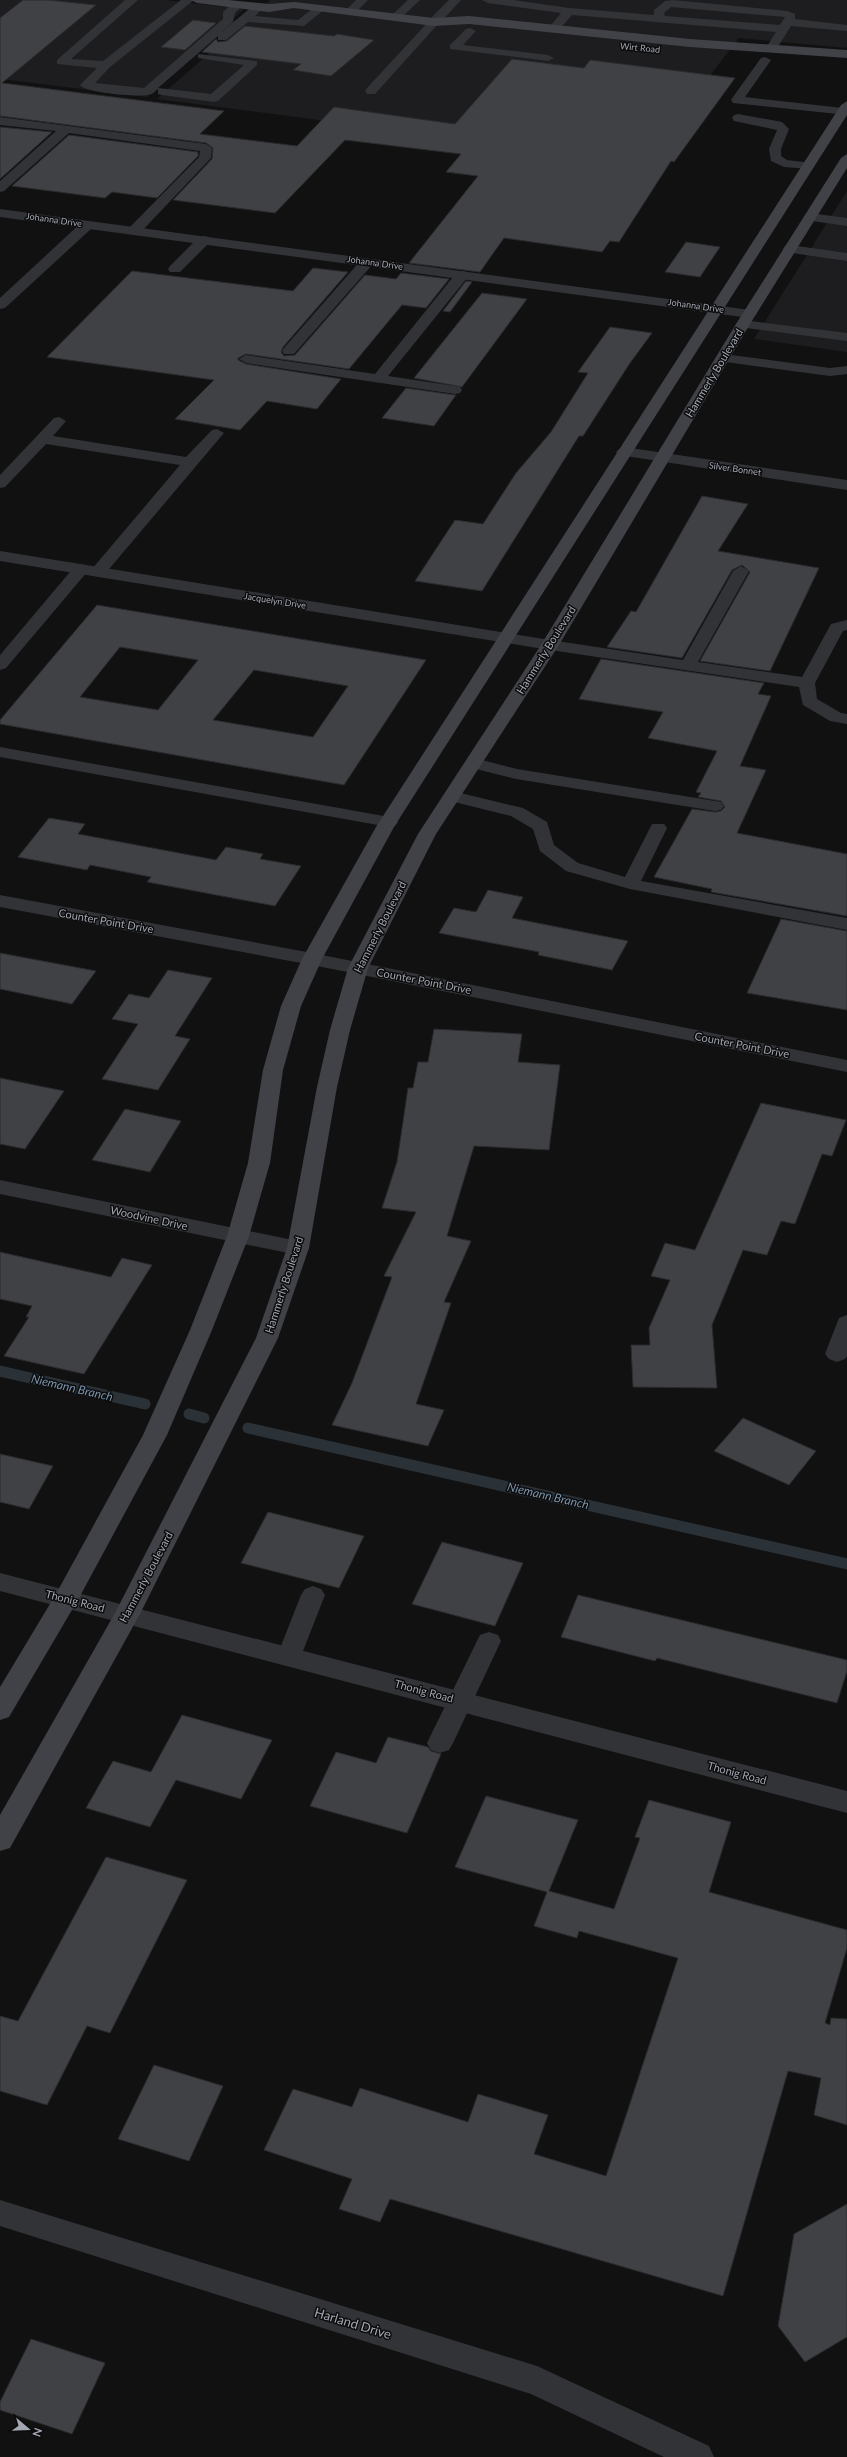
<svg xmlns="http://www.w3.org/2000/svg" width="847" height="2457" viewBox="0 0 847 2457" font-family="Lato,sans-serif">
<style>
.built{fill:#1d1d1f}
.lines{fill:none;stroke-linecap:round;stroke-linejoin:round}
.stream{stroke:#2a3137;stroke-width:11}
.building{fill:#404145;stroke:#2b2b2e;fill-rule:evenodd}
.service{fill:#323337;fill-rule:evenodd}
.minor{fill:#323337;fill-rule:evenodd}
.secondary{fill:#404247;fill-rule:evenodd}
.labels{text-anchor:middle;stroke-width:3;stroke-linejoin:round;paint-order:stroke}
.far-street-label{font-size:9px;fill:#a3a7b2;stroke:#0c0c0d}
.street-label{font-size:11px;fill:#a3a7b2;stroke:#0c0c0d}
.water-label{font-size:12px;font-style:italic;fill:#7b94ac;stroke:#0c0c0d}
.near-street-label{font-size:13px;fill:#a3a7b2;stroke:#0c0c0d}
</style>
<rect width="100%" height="100%" fill="#111112"/>
<!-- built -->
<g class="built">
<polygon points="0,0 165,0 244,9 147,97 0,79"/>
<polygon points="270,0 847,0 847,48 739,38 643,162 157,99"/>
<polygon points="847,191 847,352 754,339"/>
</g>
<g class="lines">
<!-- stream -->
<g class="stream">
<polyline points="0,1371 145,1404"/>
<polyline points="189,1414 204,1418"/>
<polyline points="248,1428 847,1564"/>
</g>
</g>
<!-- building -->
<g class="building">
<polygon points="23,0 48,0 96,5 2,83 224,111 200,134 297,146 334,107 455,124 512,59 584,68 590,60 735,78 674,162 671,161 619,242 610,241 602,252 504,238 480,272 409,263 478,176 446,172 461,154 345,140 275,213 173,200 212,159 213,148 206,143 0,116 0,18"/>
<polygon points="193,20 216,23 185,50 161,47"/>
<polygon points="245,26 334,36 337,34 374,40 331,76 293,70 301,64 202,52 216,39 218,42 227,41"/>
<polygon points="0,127 52,132 0,179"/>
<polygon points="69,135 198,152 198,156 157,198 112,192 105,198 12,186"/>
<polygon points="686,242 720,247 700,277 665,272"/>
<polygon points="313,268 348,272 283,347 281,352 284,356 295,355 365,275 396,279 401,273 449,279 426,308 402,305 349,369 246,354 238,358 238,360 246,364 341,379 317,409 267,401 240,430 175,419 214,380 47,357 132,271 293,291"/>
<polygon points="466,281 472,282 450,312 443,311"/>
<polygon points="482,293 527,299 462,387 414,378"/>
<polygon points="610,327 652,333 630,363 583,436 579,436 482,591 415,581 455,520 483,524 516,473 551,432 588,373 578,372"/>
<polygon points="406,388 455,395 456,395 434,426 382,418"/>
<polygon points="702,496 748,504 718,551 819,568 770,671 700,661 750,572 742,565 732,570 682,658 607,647 631,611 636,612"/>
<path d="M97,605l329,55 -82,125 -344,-61v-4zM120,647l78,13 -40,50 -78,-13zM254,670l94,16 -35,51 -100,-17z"/>
<polygon points="601,659 764,683 758,694 771,696 740,766 766,770 737,833 847,854 847,916 711,892 712,889 654,877 692,809 715,812 721,811 725,807 721,801 698,797 701,793 696,792 717,751 648,738 663,712 579,699"/>
<polygon points="49,818 85,824 78,834 216,860 226,847 263,854 260,859 301,866 275,906 147,882 151,877 90,865 87,870 18,857"/>
<polygon points="488,890 523,897 512,918 628,941 612,970 538,955 539,952 439,933 454,908 476,912"/>
<polygon points="781,919 847,931 847,1010 747,993"/>
<polygon points="0,953 96,971 72,1004 0,989"/>
<polygon points="168,970 212,978 175,1036 190,1039 158,1090 102,1079 138,1024 112,1019 129,994 149,998"/>
<polygon points="434,1029 522,1034 518,1062 560,1065 549,1150 474,1146 447,1236 471,1241 444,1302 451,1303 416,1404 444,1410 428,1446 332,1425 352,1383 392,1277 384,1276 416,1212 382,1208 397,1162 408,1088 413,1088 418,1062 428,1062"/>
<polygon points="0,1078 64,1091 25,1149 0,1144"/>
<polygon points="761,1103 846,1120 832,1156 822,1154 795,1224 781,1221 767,1255 743,1250 712,1325 717,1388 633,1387 631,1345 650,1345 649,1328 670,1280 651,1276 665,1243 695,1250"/>
<polygon points="125,1109 181,1121 150,1172 92,1160"/>
<polygon points="0,1252 111,1277 122,1258 152,1265 84,1374 4,1356 29,1317 26,1317 32,1306 0,1299"/>
<polygon points="743,1418 816,1451 789,1485 714,1451"/>
<polygon points="0,1454 53,1466 29,1509 0,1502"/>
<polygon points="268,1512 364,1536 339,1588 241,1563"/>
<polygon points="442,1542 523,1563 495,1626 412,1604"/>
<polygon points="578,1595 847,1660 847,1671 837,1703 657,1658 655,1661 561,1637"/>
<polygon points="182,1715 272,1740 241,1799 176,1780 150,1827 86,1808 113,1761 151,1772"/>
<polygon points="388,1737 428,1747 431,1751 441,1754 407,1833 310,1806 336,1752 376,1763"/>
<polygon points="486,1796 578,1820 549,1891 614,1909 640,1838 635,1837 649,1800 731,1822 709,1892 847,1930 847,1948 825,2023 830,2025 831,2018 847,2019 847,2125 814,2115 821,2078 788,2071 723,2296 390,2199 380,2222 339,2209 352,2179 264,2150 293,2089 352,2107 360,2088 468,2122 478,2094 548,2115 534,2154 606,2176 678,1958 579,1931 577,1938 534,1926 547,1892 455,1867"/>
<polygon points="106,1857 187,1880 110,2033 87,2026 47,2105 0,2091 0,2016 18,2021"/>
<polygon points="154,2065 223,2086 189,2161 118,2139"/>
<polygon points="847,2204 847,2337 805,2362 778,2326 794,2234"/>
<polygon points="31,2339 105,2363 72,2434 0,2410 0,2402"/>
</g>
<g class="lines">
<!-- service -->
<g class="service">
<path d="M125,0h13l-67,59 32,2 78,-61h13l-84,67 -15,16 49,5 79,-69v-7l10,-9h8l2,2 -8,8 -2,9 -14,12 35,-29h8l2,2 -9,9 43,4 18,-14h8l2,2 -22,18 -56,-4 -22,18h-8v-4l-60,52 53,6 33,-29 -46,-7v-4l59,7v4l-39,36 -4,1 -52,-7 -4,-1v-5c-4,3 -6,6 -11,6 -11,2 -61,-2 -67,-10l17,-17 -40,-4v-4z"/>
<polygon points="356,0 368,0 354,14 346,14 344,12"/>
<polygon points="408,0 420,0 400,19 392,19 392,15"/>
<path d="M482,0h31l56,8 85,7v-5l11,-9 8,-1 114,11 8,3v5l52,6v6l-56,-5 -15,24 -4,1 -6,-3 10,-16 -204,-17 -14,16 -4,1 -6,-3 13,-16 -73,-10zM671,7l114,10 -5,8 -115,-9 -1,-3z"/>
<polygon points="434,19 438,20 438,24 375,94 367,94 365,91 367,88 430,20"/>
<polygon points="470,28 476,31 463,45 548,55 554,58 548,61 450,49 450,45 466,29"/>
<polygon points="765,57 771,60 745,97 843,108 847,109 847,115 733,103 731,100 733,97 761,58"/>
<polygon points="738,114 782,122 789,129 781,149 781,156 787,160 811,163 813,166 811,169 784,167 771,161 769,149 777,130 734,121 732,118 734,115"/>
<polygon points="0,117 206,144 212,148 211,158 139,234 129,234 128,231 129,228 199,157 200,151 69,133 4,191 0,192 0,181 56,131 0,125"/>
<polygon points="810,213 847,218 847,226 805,220 804,217"/>
<polygon points="87,221 93,225 92,228 5,308 0,309 0,298 82,222"/>
<polygon points="204,236 209,237 211,240 209,243 180,272 170,272 168,269 170,266 199,237"/>
<polygon points="790,245 847,253 847,261 785,252 783,249 785,246"/>
<polygon points="367,258 374,262 372,265 294,354 284,354 282,351 284,348 362,259"/>
<polygon points="462,271 467,272 469,275 467,278 388,376 455,386 460,387 462,390 460,393 455,394 246,363 239,359 246,355 375,374 457,272"/>
<polygon points="743,320 847,333 847,341 738,327 736,324"/>
<polygon points="723,354 830,368 847,366 847,374 830,376 718,361 716,358 718,355"/>
<polygon points="59,417 66,421 53,436 186,457 212,430 217,429 224,433 104,575 92,575 90,572 92,569 180,465 46,444 5,487 0,488 0,475 54,418"/>
<polygon points="81,564 89,569 87,572 6,668 0,670 0,655 75,566"/>
<polygon points="741,566 749,571 698,662 802,677 831,624 847,620 847,630 843,631 815,683 817,699 841,713 847,714 847,724 830,721 803,705 799,687 550,650 544,648 542,645 544,642 550,640 683,660 733,571"/>
<polygon points="0,747 389,817 395,818 398,822 395,826 389,827 0,757"/>
<polygon points="474,758 517,769 715,801 721,802 724,806 721,810 715,811 516,779 468,767 465,763 468,759"/>
<polygon points="452,791 523,808 547,822 554,845 578,863 625,877 652,824 664,824 667,828 641,881 847,918 847,930 630,889 566,871 540,851 533,829 511,816 446,800 443,796 446,792"/>
<polygon points="313,1586 321,1589 325,1595 301,1656 298,1662 289,1665 280,1662 277,1656 301,1595 305,1589"/>
<polygon points="489,1632 498,1635 501,1641 453,1743 449,1750 440,1753 431,1750 427,1743 477,1641 480,1635"/>
</g>
<!-- minor -->
<g class="minor">
<polygon points="449,0 461,0 438,25 430,25 428,22 430,19"/>
<polygon points="0,209 750,310 757,314 750,318 0,217"/>
<polygon points="624,447 847,480 847,490 619,455 616,452 619,449"/>
<polygon points="0,551 550,640 556,641 559,645 556,649 550,650 0,561"/>
<polygon points="0,895 312,953 847,1060 847,1072 312,965 0,907"/>
<polygon points="0,1180 298,1241 306,1243 309,1248 306,1253 298,1255 0,1194"/>
<polygon points="847,1315 847,1356 845,1359 837,1362 829,1359 825,1354 839,1318"/>
<polygon points="0,1573 847,1791 847,1813 0,1591"/>
<polygon points="0,2200 537,2366 709,2446 714,2457 664,2457 531,2394 0,2226"/>
</g>
<!-- secondary -->
<g class="secondary">
<polygon points="191,0 228,0 269,4 294,2 434,18 469,16 690,39 847,50 847,58 690,47 469,24 434,26 294,8 269,12 197,3"/>
<polygon points="847,101 847,115 394,827 322,959 301,1006 283,1070 270,1163 249,1236 212,1330 167,1435 79,1598 9,1717 0,1720 0,1687 56,1594 143,1435 190,1330 227,1236 248,1163 263,1070 281,1006 302,959 376,827 841,105"/>
<polygon points="847,154 847,168 750,324 559,645 436,834 368,968 350,1030 337,1087 309,1248 278,1338 140,1614 10,1848 0,1851 0,1815 115,1613 256,1338 287,1248 317,1087 330,1030 348,968 418,834 541,645 736,324 841,158"/>
</g>
</g>
<g class="labels">
<!-- far-street labels -->
<g class="far-street-label">
<text transform="translate(640 48) rotate(6)" y="3">Wirt Road</text>
<text transform="translate(54 220) rotate(8)" y="3">Johanna Drive</text>
<text transform="translate(375 263) rotate(8)" y="3">Johanna Drive</text>
<text transform="translate(696 306) rotate(8)" y="3">Johanna Drive</text>
<text transform="translate(735 469) rotate(8)" y="3">Silver Bonnet</text>
<text transform="translate(275 601) rotate(9)" y="3">Jacquelyn Drive</text>
</g>
<!-- street labels -->
<g class="street-label">
<text transform="translate(714 373) rotate(-59)" y="4">Hammerly Boulevard</text>
<text transform="translate(546 650) rotate(-58)" y="4">Hammerly Boulevard</text>
<text transform="translate(106 921) rotate(10)" y="4">Counter Point Drive</text>
<text transform="translate(380 927) rotate(-63)" y="4">Hammerly Boulevard</text>
<text transform="translate(424 981) rotate(11)" y="4">Counter Point Drive</text>
<text transform="translate(742 1045) rotate(11)" y="4">Counter Point Drive</text>
<text transform="translate(149 1218) rotate(12)" y="4">Woodvine Drive</text>
<text transform="translate(284 1285) rotate(-72)" y="4">Hammerly Boulevard</text>
<text transform="translate(146 1577) rotate(-62)" y="4">Hammerly Boulevard</text>
<text transform="translate(75 1601) rotate(14)" y="4">Thonig Road</text>
<text transform="translate(424 1691) rotate(15)" y="4">Thonig Road</text>
<text transform="translate(737 1773) rotate(15)" y="4">Thonig Road</text>
</g>
<!-- water labels -->
<g class="water-label">
<text transform="translate(72 1388) rotate(13)" y="4">Niemann Branch</text>
<text transform="translate(548 1496) rotate(13)" y="4">Niemann Branch</text>
</g>
<!-- near-street labels -->
<g class="near-street-label">
<text transform="translate(353 2323) rotate(17)" y="5">Harland Drive</text>
</g>
</g>
<!-- north arrow -->
<g transform="translate(28 2429) rotate(109)" stroke="#0c0c0d" stroke-width="3" paint-order="stroke">
<path d="M0-3L7 15L0 10L-7 15Z" fill="#a3a7b2"/>
<text y="-6" font-size="11" font-weight="bold" text-anchor="middle" fill="#a3a7b2">N</text>
</g>
</svg>
